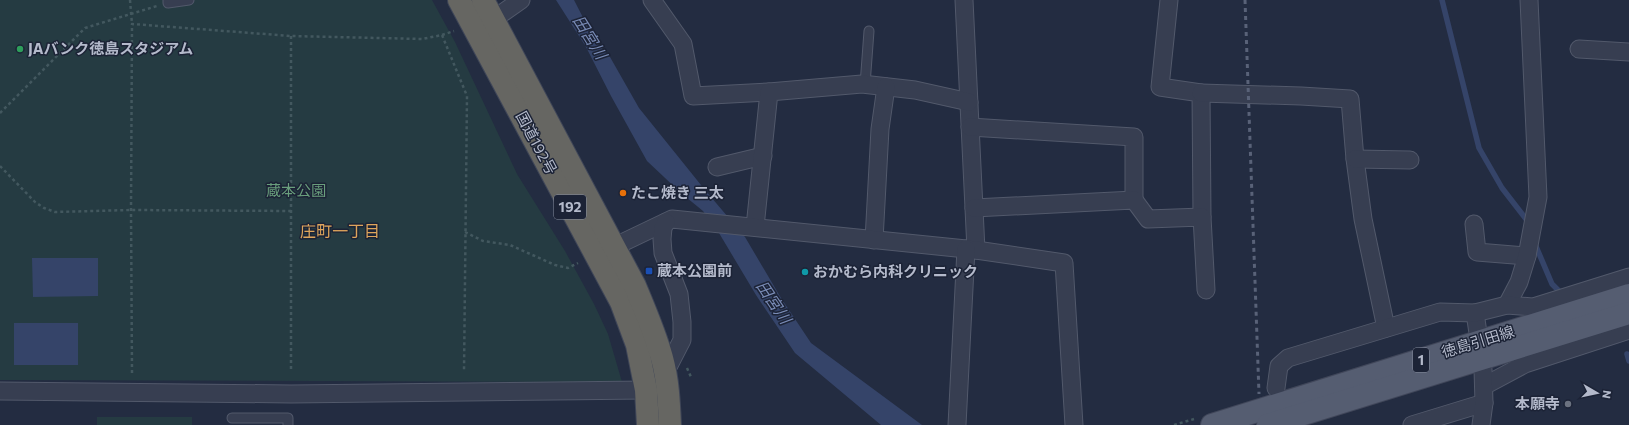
<svg xmlns="http://www.w3.org/2000/svg" width="1629" height="425" viewBox="0 0 1629 425" font-family="Commissioner,'Noto Sans JP',sans-serif">
<style>
.green{fill:#253b42}
.water{fill:#354469}
.lines{fill:none;stroke-linecap:round;stroke-linejoin:round}
.stream{stroke:#354469;stroke-width:5.5}
.service-casing{stroke:#52596b;stroke-width:11}
.minor-casing{stroke:#52596b;stroke-width:19}
.primary-casing{stroke:#41475a;stroke-width:24}
.trunk-casing{stroke:#3f4658;stroke-width:24}
.path{stroke:#43585f;stroke-width:2.5;stroke-dasharray:3 3;stroke-linecap:butt}
.service{stroke:#373e51;stroke-width:9}
.minor{stroke:#373e51;stroke-width:17}
.primary{stroke:#555d71;stroke-width:22}
.trunk{stroke:#666662;stroke-width:22}
.rail{stroke:#596278;stroke-width:3;stroke-dasharray:4 4;stroke-linecap:butt}
.leisure-dot{fill:#2e9e5b;stroke:#1c2336;stroke-width:1.5}
.food-dot{fill:#e8710a;stroke:#1c2336;stroke-width:1.5}
.transit-dot{fill:#1a4fb4;stroke:#1c2336;stroke-width:1.5}
.culture-dot{fill:#0f9aa8;stroke:#1c2336;stroke-width:1.5}
.worship-dot{fill:#6b7280;stroke:#1c2336;stroke-width:1.5}
.labels{text-anchor:middle;stroke-width:3;stroke-linejoin:round;paint-order:stroke}
.shield{fill:#1c2336;stroke:#868d9e;stroke-width:1}
.shield-label{font-size:14px;font-weight:bold;fill:#b4bacb}
.poi-label{font-size:15px;font-weight:bold;fill:#b4bacb;stroke:#1c2336;text-anchor:start}
.street-label{font-size:15px;fill:#b4bacb;stroke:#1c2336}
.park-label{font-size:15px;fill:#699e7c;stroke:#1c2336}
.water-label{font-size:16px;font-style:italic;fill:#798bb5;stroke:#1c2336}
.neighbourhood-label{font-size:16px;fill:#dea55c;stroke:#1c2336}
</style>
<rect width="100%" height="100%" fill="#232c41"/>
<!-- green -->
<g class="green">
<polygon points="0,0 432,0 455,42 517,174 565,251 594,304 608,334 622,382 0,380"/>
<rect x="97" y="417" width="95" height="8"/>
</g>
<!-- water -->
<g class="water">
<polygon points="556,0 574,0 595,41 610,57 639,108 705,190 745,237 781,298 811,343 922,425 881,425 795,353 756,295 719,233 703,211 681,193 647,161 611,96 586,47"/>
<polygon points="32,258 98,258 98,296 33,297"/>
<rect x="14" y="323" width="64" height="42"/>
</g>
<g class="lines">
<!-- stream -->
<g class="stream">
<polyline points="1442,0 1479,148 1502,188 1526,219 1528,224"/>
<polyline points="1535,244 1552,284 1561,293"/>
<polyline points="1627,354 1629,361"/>
</g>
<!-- service casing -->
<g class="service-casing">
<g id="service">
<polyline points="168,0 168,3 189,0"/>
<polyline points="865,85 869,31"/>
<polyline points="232,418 288,418 288,425"/>
</g>
</g>
<!-- minor casing -->
<g class="minor-casing">
<g id="minor">
<polyline points="652,0 683,44 693,96 769,92"/>
<polyline points="964,0 976,250"/>
<polyline points="1169,0 1160,87 1201,93 1202,217"/>
<polyline points="484,26 521,0"/>
<polyline points="1579,49 1629,52"/>
<polyline points="1201,93 1301,96 1350,99 1355,159 1363,219 1386,328"/>
<polyline points="970,127 1134,137 1134,200"/>
<polyline points="1355,159 1410,160"/>
<polyline points="717,167 763,156"/>
<polyline points="974,208 1134,200 1148,219 1202,217 1206,290"/>
<polyline points="1474,224 1477,252 1527,256"/>
<polyline points="755,227 769,92 862,84 915,90 969,102"/>
<polyline points="874,240 880,129 886,87"/>
<polyline points="603,252 672,219 976,250 1064,263 1074,425"/>
<polyline points="1507,305 1519,282 1527,256 1538,197 1529,0"/>
<polyline points="1475,313 1478,333"/>
<polyline points="665,373 682,340 682,322 679,294 663,253 662,239 663,228 666,222"/>
<polyline points="1484,386 1525,364 1629,330"/>
<polyline points="1276,388 1279,366 1288,358 1440,312 1475,313 1507,305 1533,307 1629,277"/>
<polyline points="0,391 291,394 646,390"/>
<polyline points="957,425 966,249"/>
<polyline points="1412,425 1484,403"/>
<polyline points="1481,425 1484,403 1483,369"/>
</g>
</g>
<!-- primary casing -->
<g class="primary-casing">
<g id="primary">
<polyline points="1212,425 1629,295"/>
<polyline points="1268,425 1629,313"/>
</g>
</g>
<!-- trunk casing -->
<g class="trunk-casing">
<g id="trunk">
<polyline points="459,0 621,302 637,345 646,390 648,425"/>
<path d="M483,0l152,286c10,24 20,47 27,72 6,22 7,44 8,67"/>
</g>
</g>
<!-- path -->
<g class="path">
<polyline points="130,0 132,24"/>
<polyline points="442,35 454,31"/>
<polyline points="291,36 291,371"/>
<polyline points="0,113 85,28 157,6"/>
<polyline points="0,166 35,202 44,208 55,212 131,210 291,211"/>
<polyline points="465,232 483,241 510,245 555,265 568,268 578,263"/>
<polyline points="687,368 691,377"/>
<polyline points="132,373 131,210 132,24 291,36 422,39 442,35 467,96 464,372"/>
<polyline points="1174,425 1194,419"/>
</g>
<!-- service -->
<use href="#service" class="service"/>
<!-- minor -->
<use href="#minor" class="minor"/>
<!-- primary -->
<use href="#primary" class="primary"/>
<!-- trunk -->
<use href="#trunk" class="trunk"/>
<!-- rail -->
<polyline class="rail" points="1245,0 1259,394"/>
</g>
<!-- markers -->
<circle class="leisure-dot" cx="20" cy="49" r="4"/>
<circle class="food-dot" cx="623" cy="193" r="4"/>
<rect class="transit-dot" x="645" y="267" width="8" height="8" rx="2"/>
<circle class="culture-dot" cx="805" cy="272" r="4"/>
<circle class="worship-dot" cx="1568" cy="404" r="4"/>
<g class="labels">
<!-- shield labels -->
<g class="shield">
<rect x="554" y="195" width="32" height="24" rx="3"/>
<rect x="1413" y="348" width="16" height="24" rx="3"/>
</g>
<g class="shield-label">
<text x="570" y="212">192</text>
<text x="1421" y="365">1</text>
</g>
<!-- poi labels -->
<g class="poi-label">
<text x="28" y="54">JAバンク徳島スタジアム</text>
<text x="631" y="198">たこ焼き 三太</text>
<text x="657" y="276">蔵本公園前</text>
<text x="813" y="277">おかむら内科クリニック</text>
<text x="1560" y="409" text-anchor="end">本願寺</text>
</g>
<!-- street labels -->
<g class="street-label">
<text transform="translate(536 143) rotate(62)" y="5">国道192号</text>
<text transform="translate(1478 342) rotate(-17)" y="5">徳島引田線</text>
</g>
<!-- park labels -->
<g class="park-label">
<text x="296" y="196">蔵本公園</text>
</g>
<!-- water labels -->
<g class="water-label">
<text transform="translate(590 37) rotate(58)" y="6">田宮川</text>
<text transform="translate(774 302) rotate(56)" y="6">田宮川</text>
</g>
<!-- neighbourhood labels -->
<g class="neighbourhood-label">
<text x="340" y="237">庄町一丁目</text>
</g>
</g>
<!-- north arrow -->
<g transform="translate(1597 393) rotate(99)" stroke="#1c2336" stroke-width="3" paint-order="stroke">
<path d="M0-3L7 15L0 10L-7 15Z" fill="#b4bacb"/>
<text y="-6" font-size="11" font-weight="bold" text-anchor="middle" fill="#b4bacb">N</text>
</g>
</svg>
